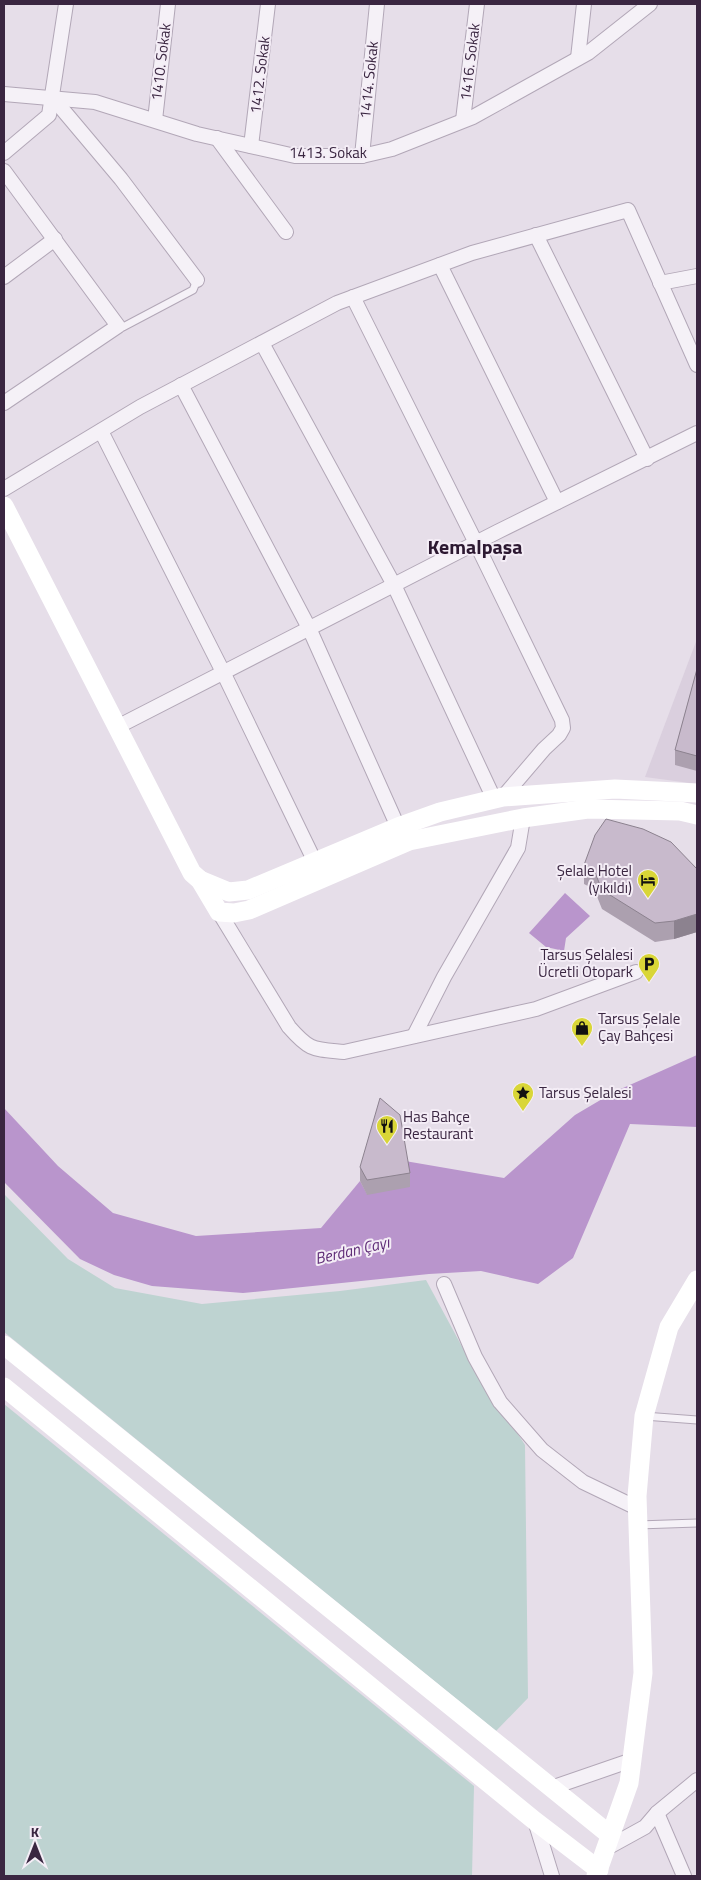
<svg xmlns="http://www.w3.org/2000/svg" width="701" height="1880" viewBox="0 0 701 1880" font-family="'Titillium Web',sans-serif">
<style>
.built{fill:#dacfde}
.green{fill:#bed3d1}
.water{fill:#b995cc}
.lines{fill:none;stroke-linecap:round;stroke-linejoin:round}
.lane-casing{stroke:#b2a7b7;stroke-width:9}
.street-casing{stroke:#b2a7b7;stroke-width:16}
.lane{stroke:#f5f1f7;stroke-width:7}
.street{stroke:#f5f1f7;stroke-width:14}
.secondary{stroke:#fff;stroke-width:19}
.wall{fill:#aca0af}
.shaded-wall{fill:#8c828f}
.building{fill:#c8bacc;stroke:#8c828f}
.labels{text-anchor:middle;stroke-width:4;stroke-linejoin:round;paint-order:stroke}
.street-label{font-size:15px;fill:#3a2641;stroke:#f4edf6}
.poi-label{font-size:15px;fill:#3a2641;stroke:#f4edf6;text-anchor:start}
.water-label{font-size:16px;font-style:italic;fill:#602d78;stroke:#f4edf6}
.district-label{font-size:20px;font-weight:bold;fill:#2c1831;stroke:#f4edf6}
</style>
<rect width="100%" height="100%" fill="#e6dee9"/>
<!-- built -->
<polygon class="built" points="697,639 697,784 645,777"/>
<!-- green -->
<g class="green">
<polygon points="4,1194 68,1259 115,1288 202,1304 340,1291 426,1280 466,1354 525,1445 528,1698 496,1731 4,1332"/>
<polygon points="4,1404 474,1786 472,1876 4,1876"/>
</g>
<!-- water -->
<g class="water">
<polygon points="565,893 590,916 566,938 564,951 546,947 529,933"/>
<polygon points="697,1055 697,1127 630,1124 573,1258 538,1284 481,1271 429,1274 243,1293 152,1286 114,1275 80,1259 4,1182 4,1108 58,1166 113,1213 196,1236 321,1228 360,1181 367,1194 405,1161 504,1178 575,1115 614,1092"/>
</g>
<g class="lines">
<!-- lane casing -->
<g class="lane-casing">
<g id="lane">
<polyline points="118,326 123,327 193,290 197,280"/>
<polyline points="644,1416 697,1420"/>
<polyline points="638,1525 697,1523"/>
</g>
</g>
<!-- street casing -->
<g class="street-casing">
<g id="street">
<polyline points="578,58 584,4"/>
<polyline points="4,94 95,102 197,134 295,156 362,156 392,149 473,117 588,53 650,4"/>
<polyline points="52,97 121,179 197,280"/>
<polyline points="155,120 168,4"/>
<polyline points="463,120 477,4"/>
<polyline points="217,138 286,232"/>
<polyline points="251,146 268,4"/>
<polyline points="4,153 49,115 66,4"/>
<polyline points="362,156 377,4"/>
<polyline points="4,171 118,326 4,403"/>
<polyline points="536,235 647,459"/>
<polyline points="440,265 557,502"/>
<polyline points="4,277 55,239"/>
<polyline points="660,283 697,276"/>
<polyline points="353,297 476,543 562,720 563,728 559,735 544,749 503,797"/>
<polyline points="262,343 394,585 494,799"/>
<polyline points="181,385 309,628 398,827"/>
<polyline points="101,431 223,672 315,862"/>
<polyline points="4,489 140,407 337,303 472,253 628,210 697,365"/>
<polyline points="117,727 497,532 697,433"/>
<path d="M219,912l70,115c21,24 24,22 55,25l192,-43 100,-37"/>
<polyline points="414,1036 444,977 518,848 523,818"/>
<polyline points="444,1284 475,1357 500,1402 542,1450 583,1482 637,1508"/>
<polyline points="551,1788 632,1760"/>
<polyline points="657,1813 684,1876"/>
<polyline points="535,1821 552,1876"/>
<polyline points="605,1849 645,1827 657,1813 697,1780"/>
</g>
</g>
<!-- lane -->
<use href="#lane" class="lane"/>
<!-- street -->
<use href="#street" class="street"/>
<!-- secondary -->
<g class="secondary">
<polyline points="4,506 192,873 200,880 219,912 234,913 249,910 409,841 523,818 588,809 680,811 697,815"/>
<polyline points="200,880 229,892 248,890 398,827 440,812 503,797 615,789 697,793"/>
<polyline points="4,1345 610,1835"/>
<polyline points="4,1387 535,1821 599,1870"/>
<polyline points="596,1876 629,1783 643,1673 637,1496 644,1416 669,1327 697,1280"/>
</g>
</g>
<!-- wall -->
<g class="wall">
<polygon points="697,669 697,771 675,765 675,750"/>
<polygon points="584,865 697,869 697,932 674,939 655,942 602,909 594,889 584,884"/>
<polygon points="360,1167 410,1173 410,1187 367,1195 360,1181"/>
</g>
<!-- shaded-wall -->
<polygon class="shaded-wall" points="697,914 697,932 674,939 674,921"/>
<!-- building -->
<g class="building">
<polygon points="697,669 697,756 675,750"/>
<polygon points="606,819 643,829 671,842 697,869 697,914 674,921 655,923 602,890 594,870 584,865 595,835"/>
<polygon points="380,1098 400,1115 410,1173 367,1180 360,1167"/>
</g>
<!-- icons -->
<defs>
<g id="hotel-pin" transform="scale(1.125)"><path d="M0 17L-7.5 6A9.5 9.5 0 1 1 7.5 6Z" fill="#d9d637" stroke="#f4edf6"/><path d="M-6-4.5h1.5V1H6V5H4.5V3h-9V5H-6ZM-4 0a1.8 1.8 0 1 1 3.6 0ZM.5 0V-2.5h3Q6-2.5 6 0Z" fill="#111"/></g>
<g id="parking-pin" transform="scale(1.125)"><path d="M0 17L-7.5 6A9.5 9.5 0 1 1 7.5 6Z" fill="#d9d637" stroke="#f4edf6"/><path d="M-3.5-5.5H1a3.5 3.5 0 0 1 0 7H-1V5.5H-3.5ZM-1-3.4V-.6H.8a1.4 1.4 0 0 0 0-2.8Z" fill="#111"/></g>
<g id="shop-pin" transform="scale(1.125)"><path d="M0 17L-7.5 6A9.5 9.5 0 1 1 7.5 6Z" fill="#d9d637" stroke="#f4edf6"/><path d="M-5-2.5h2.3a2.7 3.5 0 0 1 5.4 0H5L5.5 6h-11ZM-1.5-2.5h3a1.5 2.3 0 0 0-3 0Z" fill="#111"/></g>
<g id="sight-pin" transform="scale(1.125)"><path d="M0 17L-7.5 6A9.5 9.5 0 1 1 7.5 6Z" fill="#d9d637" stroke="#f4edf6"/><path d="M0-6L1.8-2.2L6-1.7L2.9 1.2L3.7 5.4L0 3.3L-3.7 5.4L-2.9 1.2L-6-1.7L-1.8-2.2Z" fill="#111"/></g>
<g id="restaurant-pin" transform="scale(1.125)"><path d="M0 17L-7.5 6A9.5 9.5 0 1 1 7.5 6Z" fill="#d9d637" stroke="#f4edf6"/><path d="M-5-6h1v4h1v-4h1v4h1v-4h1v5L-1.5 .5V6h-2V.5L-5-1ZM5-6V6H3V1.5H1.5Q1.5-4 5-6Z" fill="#111"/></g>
</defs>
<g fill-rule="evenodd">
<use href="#hotel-pin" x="648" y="880"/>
<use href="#parking-pin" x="649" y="964"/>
<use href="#shop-pin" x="582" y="1028"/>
<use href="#sight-pin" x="523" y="1093"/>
<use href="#restaurant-pin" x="387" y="1126"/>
</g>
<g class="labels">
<!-- street labels -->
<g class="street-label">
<text transform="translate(161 62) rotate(-83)" y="5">1410. Sokak</text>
<text transform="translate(470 62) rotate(-83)" y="5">1416. Sokak</text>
<text transform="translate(260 75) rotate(-83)" y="5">1412. Sokak</text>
<text transform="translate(369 80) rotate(-84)" y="5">1414. Sokak</text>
<text x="328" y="158">1413. Sokak</text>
</g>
<!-- poi labels -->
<g class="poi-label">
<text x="632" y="876" text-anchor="end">Şelale Hotel<tspan x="632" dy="17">(yıkıldı)</tspan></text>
<text x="633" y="960" text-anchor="end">Tarsus Şelalesi<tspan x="633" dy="17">Ücretli Otopark</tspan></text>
<text x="598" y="1024">Tarsus Şelale<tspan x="598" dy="17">Çay Bahçesi</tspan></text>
<text x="539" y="1098">Tarsus Şelalesi</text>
<text x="403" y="1122">Has Bahçe<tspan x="403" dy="17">Restaurant</tspan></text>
</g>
<!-- water labels -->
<g class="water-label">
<text transform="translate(352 1250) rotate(-13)" y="6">Berdan Çayı</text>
</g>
<!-- district labels -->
<g class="district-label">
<text x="475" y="554">Kemalpaşa</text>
</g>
</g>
<!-- border -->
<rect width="701" height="1880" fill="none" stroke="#3a2641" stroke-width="10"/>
<!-- north arrow -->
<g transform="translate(35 1845)" stroke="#f4edf6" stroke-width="4" paint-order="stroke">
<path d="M0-4L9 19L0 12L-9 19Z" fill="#3a2641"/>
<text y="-8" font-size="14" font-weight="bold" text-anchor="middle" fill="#3a2641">K</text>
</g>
</svg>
